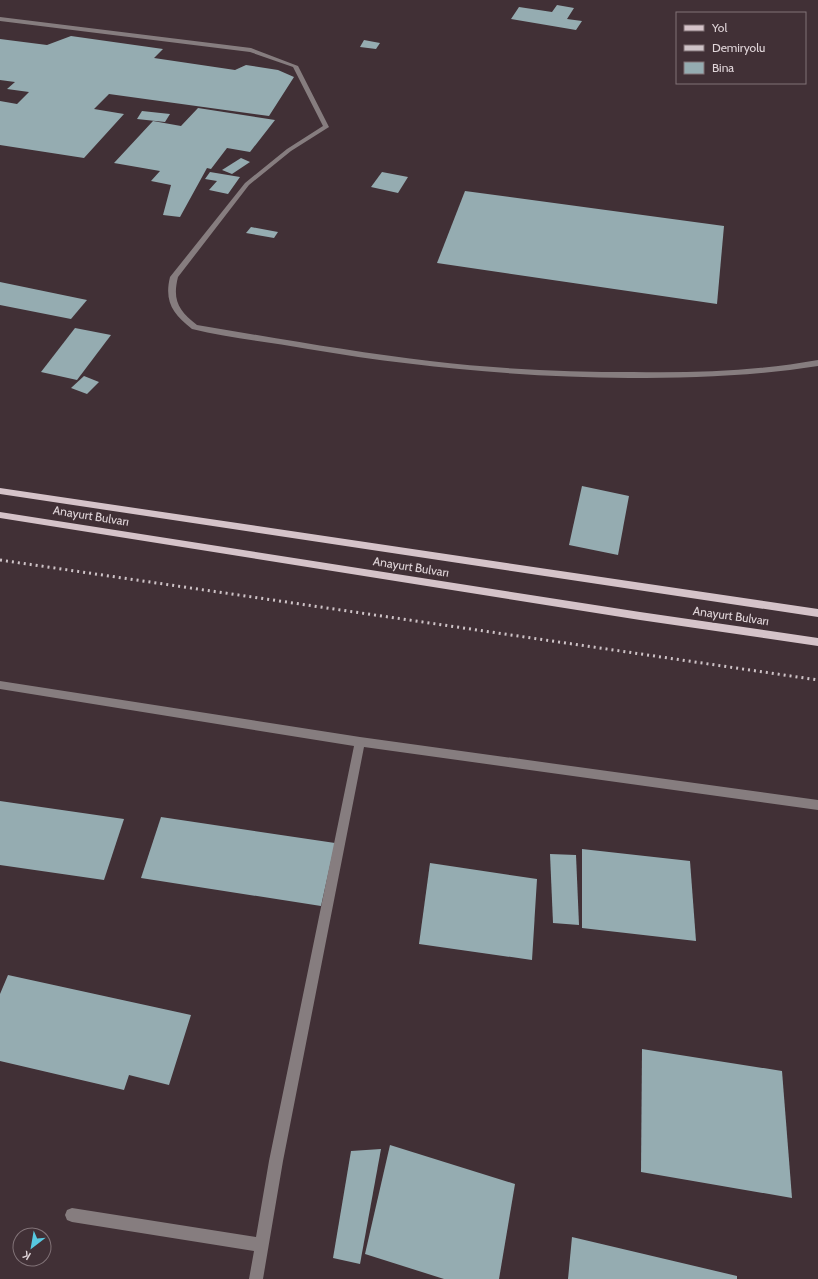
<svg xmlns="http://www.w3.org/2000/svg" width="818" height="1279" viewBox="0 0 818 1279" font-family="Cabin,sans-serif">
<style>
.building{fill:#95acb1}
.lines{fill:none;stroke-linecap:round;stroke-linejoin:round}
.minor{fill:#867d7f;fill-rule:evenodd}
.major{fill:#d5c3c9;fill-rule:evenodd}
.rail{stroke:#cec3c7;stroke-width:3;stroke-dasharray:2 4;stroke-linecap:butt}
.labels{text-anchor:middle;stroke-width:4;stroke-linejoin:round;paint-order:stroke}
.street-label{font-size:12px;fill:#e0d5d9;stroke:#413036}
</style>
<rect width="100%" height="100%" fill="#413036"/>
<!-- building -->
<g class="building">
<polygon points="557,5 574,8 567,19 582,21 576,30 511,19 519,7 552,12"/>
<polygon points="71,36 163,49 154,58 235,70 246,65 278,70 294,77 269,116 109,94 94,109 124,114 84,158 0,145 0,101 17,104 29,92 7,89 15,82 0,80 0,39 47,45"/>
<polygon points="364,40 380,43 376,49 360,47"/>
<polygon points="198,108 275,120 250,152 227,148 211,169 207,168 180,217 163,215 171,185 151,181 160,171 114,163 153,121 181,126"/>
<polygon points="142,111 170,114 165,122 137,119"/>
<polygon points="241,158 250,162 232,174 222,170"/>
<polygon points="210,172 240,177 228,194 209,190 217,181 205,179"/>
<polygon points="382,172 408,177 398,193 371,187"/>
<polygon points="465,191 724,226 717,304 437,263"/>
<polygon points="251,227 278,232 274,238 246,233"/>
<polygon points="0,282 87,300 71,319 0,305"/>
<polygon points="75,328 111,335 77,380 41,372"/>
<polygon points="84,376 99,382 87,394 71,388"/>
<polygon points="582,486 629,496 618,555 569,545"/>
<polygon points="0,801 124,819 104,880 0,865"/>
<polygon points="161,817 335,843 321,906 141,878"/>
<polygon points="582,849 690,861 696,941 582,928"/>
<polygon points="550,854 576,855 579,925 553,923"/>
<polygon points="430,863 537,879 532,960 419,944"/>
<polygon points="8,975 191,1015 169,1085 129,1075 124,1090 0,1061 0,994"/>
<polygon points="642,1049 782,1071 792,1198 641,1172"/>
<polygon points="390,1145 515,1184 499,1279 444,1279 365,1254"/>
<polygon points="381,1149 360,1264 333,1258 351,1151"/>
<polygon points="572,1237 737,1276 737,1279 568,1279"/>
</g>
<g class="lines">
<!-- minor -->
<g class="minor">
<path d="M0,17l251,31 47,18 31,61 -38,24 -42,34 -71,92c-6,24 1,34 19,48 78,13 155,27 233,36 67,8 136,11 203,11 62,1 124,-1 185,-12v6c-63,10 -126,12 -189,12 -108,-1 -215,-11 -321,-29 -38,-7 -80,-11 -116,-20 -19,-15 -28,-27 -22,-52l75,-94 42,-34 36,-23 -30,-59 -43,-15 -250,-31z"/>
<polygon points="0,681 360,737 818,800 818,810 364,747 283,1161 263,1279 249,1279 254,1251 72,1222 67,1220 65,1215 67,1210 72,1208 256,1237 269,1161 354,746 0,689"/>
</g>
<!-- major -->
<g class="major">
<polygon points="0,488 818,609 818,617 0,494"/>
<polygon points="0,512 640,612 818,638 818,646 640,620 0,518"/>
</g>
<!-- rail -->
<polyline class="rail" points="0,560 818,680"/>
</g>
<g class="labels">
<!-- street labels -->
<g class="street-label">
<text transform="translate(91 516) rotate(9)" y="4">Anayurt Bulvarı</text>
<text transform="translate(411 567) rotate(9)" y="4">Anayurt Bulvarı</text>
<text transform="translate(731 616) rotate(8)" y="4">Anayurt Bulvarı</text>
</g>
</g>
<!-- legend -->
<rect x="676" y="12" width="130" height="72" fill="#413036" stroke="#817277"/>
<rect x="684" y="25" width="20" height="6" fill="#d5c3c9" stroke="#817277"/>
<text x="712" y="32" font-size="12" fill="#e0d5d9">Yol</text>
<rect x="684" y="45" width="20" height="6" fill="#cec3c7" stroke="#817277"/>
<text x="712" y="52" font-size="12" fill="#e0d5d9">Demiryolu</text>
<rect x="684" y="62" width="20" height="12" fill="#95acb1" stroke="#817277"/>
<text x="712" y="72" font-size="12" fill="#e0d5d9">Bina</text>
<!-- north arrow -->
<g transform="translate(32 1247) rotate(211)"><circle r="19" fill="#413036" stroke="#817277"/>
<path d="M0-3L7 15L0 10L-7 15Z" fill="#57c9e1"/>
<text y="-6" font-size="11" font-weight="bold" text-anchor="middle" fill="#e0d5d9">K</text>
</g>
</svg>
